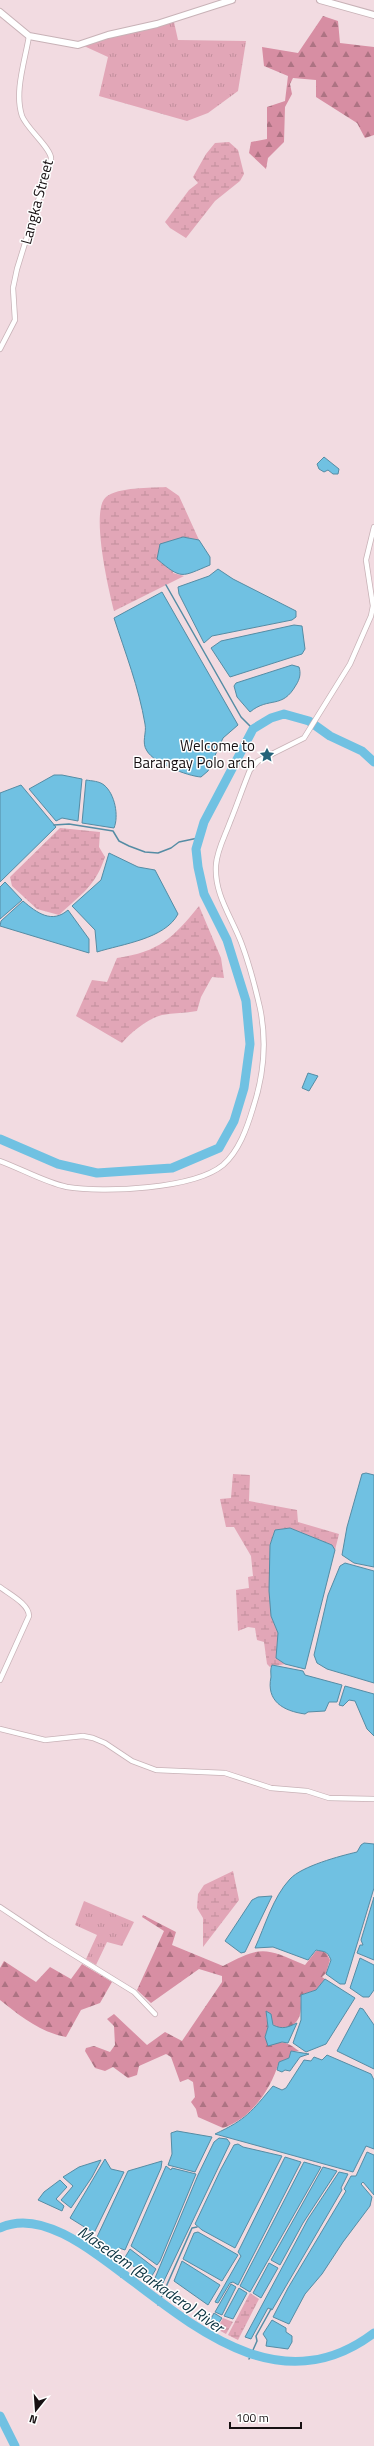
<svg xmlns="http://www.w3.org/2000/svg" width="374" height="2446" viewBox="0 0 374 2446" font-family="'Titillium Web',sans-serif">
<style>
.grass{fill:url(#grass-tufts)}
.forest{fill:url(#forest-firs)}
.wetland{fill:url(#wetland-marsh)}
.water{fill:#70c1e2;stroke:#558ca4}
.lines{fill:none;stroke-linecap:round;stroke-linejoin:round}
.stream{stroke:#558ca4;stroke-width:1.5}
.river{stroke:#70c1e2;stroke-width:9}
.minor-casing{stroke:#c8b2b7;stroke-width:6}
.tertiary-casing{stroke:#c8b2b7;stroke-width:8}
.minor{stroke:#fff;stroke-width:4.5}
.tertiary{stroke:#fff;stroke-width:6}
.labels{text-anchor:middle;stroke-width:3;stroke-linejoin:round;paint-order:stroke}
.street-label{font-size:15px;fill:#171012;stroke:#fff}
.poi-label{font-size:15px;fill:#171012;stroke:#fff;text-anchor:end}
.water-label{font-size:16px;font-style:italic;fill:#0c3341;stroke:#fff}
</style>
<defs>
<pattern id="grass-tufts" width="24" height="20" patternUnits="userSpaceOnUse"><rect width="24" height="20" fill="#e2a6b7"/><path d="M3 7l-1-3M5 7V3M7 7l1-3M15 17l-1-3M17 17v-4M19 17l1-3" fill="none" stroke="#c18e9c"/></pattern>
<pattern id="forest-firs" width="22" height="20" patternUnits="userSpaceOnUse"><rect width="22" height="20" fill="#d78ea3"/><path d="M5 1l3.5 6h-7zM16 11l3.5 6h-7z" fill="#ad7383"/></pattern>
<pattern id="wetland-marsh" width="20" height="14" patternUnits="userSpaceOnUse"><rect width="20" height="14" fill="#e2a6b7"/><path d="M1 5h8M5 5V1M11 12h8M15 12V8" fill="none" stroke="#c18e9c"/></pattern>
</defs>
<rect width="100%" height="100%" fill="#f2dbe1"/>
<!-- grass -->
<g class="grass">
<polygon points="174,22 178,40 246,41 238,91 208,113 187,121 99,96 108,57 84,46 109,37"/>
<polygon points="84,1901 134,1922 122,1946 107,1942 96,1965 86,1959 97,1935 75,1925"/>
</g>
<!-- forest -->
<g class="forest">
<polygon points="323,16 338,21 340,43 374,47 374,135 365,138 357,123 316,97 316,80 293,78 290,84 292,94 285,107 284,142 268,158 266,169 249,153 251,142 267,139 267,107 285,101 288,76 264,66 262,47 298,53"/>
<path d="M143,1915l33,17 -4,13 51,21c39,-21 42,-18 82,-1l11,-14 5,-1 6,4 3,6 -4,13 -4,4 3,2 -9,11 -15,5c-1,6 1,13 -1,19 -2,11 -16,20 -26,11 -3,-2 -6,-7 -8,-10l2,12 -3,10 6,8c12,-6 18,-1 28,6h-8l-2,7 -10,4c-8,27 -28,57 -56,66l-25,-11 -2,-8 -5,-7 4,-5 -2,-15 -5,-3 -8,3 -9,-25 -5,-3 -27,12 -2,9 -9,3 -15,-11 -8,4 -10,-3 -10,-17 1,-3 8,-2 16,6 5,-7 -1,-19 -7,-7 7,-5 33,31 18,-13 17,9 40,-59v-6l-23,-7 -48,34 -14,-13 27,-59 -22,-14z"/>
<path d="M4,1961l32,21 14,-15 21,12 11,-15 30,18 -12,21 -19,7 -15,27c-26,-5 -46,-21 -66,-37v-32z"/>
</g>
<!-- wetland -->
<g class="wetland">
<polygon points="229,142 238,150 244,174 240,181 215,201 186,238 170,228 165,222 189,190 198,183 193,177 206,154 215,143"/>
<path d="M166,487l13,9 20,44 -16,-3 -10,36 11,3 -70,35c-5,-19 -24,-101 -8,-114 12,-10 45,-9 60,-10z"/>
<path d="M60,828l40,4 -1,15 6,10c-10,30 -24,37 -46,58l-22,-6 -25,-23 -2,-9z"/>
<path d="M199,906l22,52 3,20 -12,-1 -11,20 -4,14c-11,2 -24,2 -35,4 -13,3 -32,18 -40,28l-46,-27 16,-36 15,2 10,-24c42,-6 56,-20 82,-52z"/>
<polygon points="233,1474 250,1475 249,1501 297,1510 298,1522 339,1534 335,1550 332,1545 290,1528 275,1530 270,1545 271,1616 278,1633 276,1658 285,1664 270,1667 267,1664 264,1642 257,1640 255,1628 248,1627 238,1631 236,1590 249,1588 248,1577 253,1576 251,1556 234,1527 226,1527 220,1499 231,1498"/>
<polygon points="233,1871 239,1900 203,1947 203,1918 197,1908 198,1894 204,1885"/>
<polygon points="250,2293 259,2299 238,2340 228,2335"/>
<polygon points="223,2318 233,2322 226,2334 217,2329"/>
</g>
<!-- water -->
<g class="water">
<polygon points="324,457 339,469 338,474 333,474 328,470 324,472 319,469 317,464"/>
<path d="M183,537l16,3 11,17v8c-29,12 -28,15 -53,-6l3,-15z"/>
<polygon points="218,569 233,579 296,611 296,617 292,620 212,636 204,643 179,594 178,587 209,576"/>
<path d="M162,592l76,133 -15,13 -15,33 -7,6c-14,-1 -47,-14 -54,-26 -6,-9 0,-18 -2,-27 -6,-36 -20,-72 -31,-106z"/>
<polygon points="294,625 302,626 305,649 302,654 230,677 211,648 221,641"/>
<path d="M292,665l7,2c2,6 1,12 -3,18 -14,25 -27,11 -46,27l-13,-15 -3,-11 2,-3z"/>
<polygon points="54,775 62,775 82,779 78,821 62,818 56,821 29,789"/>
<path d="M86,780c6,1 13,1 18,5 11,9 15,31 10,43l-32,-5z"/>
<polygon points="21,785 56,827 0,882 0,793"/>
<path d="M109,853l29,14 17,3 23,44c-13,25 -56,30 -81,38l-2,-22 -23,-24 29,-26z"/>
<polygon points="5,882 22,900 0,919 0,887"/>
<path d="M23,901c14,12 29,23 45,9l21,29v14l-89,-27 1,-5z"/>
<polygon points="308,1073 318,1076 309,1091 302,1088"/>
<polygon points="366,1473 374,1475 374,1567 354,1563 342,1555 347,1527 362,1474"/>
<polygon points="290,1528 332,1545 335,1550 305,1669 285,1664 276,1658 278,1633 271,1616 269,1591 270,1545 275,1530"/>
<polygon points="345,1563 374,1571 374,1683 327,1669 317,1663 314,1655 328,1595 340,1566"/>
<path d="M272,1665l31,6 2,4 37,10 -5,17h-8l-4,9 -17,1 -3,2c-22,-3 -39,-13 -34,-37 0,-4 -1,-8 1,-12z"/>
<polygon points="345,1686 374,1694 374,1736 367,1729 355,1701 349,1700 343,1706 339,1705"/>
<path d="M364,1843l10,1v44l-29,96h-5l-14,-10 5,-14c-4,-10 -7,-8 -15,-10l-8,10 -35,-13 -18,1c10,-22 18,-51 35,-69 12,-13 50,-23 67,-27l4,-7z"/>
<polygon points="272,1896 245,1952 241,1953 225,1941 252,1900 258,1897"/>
<polygon points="374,1897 374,1960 357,1953 360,1945 363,1945 361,1940"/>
<polygon points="360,1958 374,1965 374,1990 369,1997 363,1997 350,1988"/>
<polygon points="325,1979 355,1998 326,2044 306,2052 293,2043 301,2020 301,1995 316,1990"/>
<polygon points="360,2008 363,2009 374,2025 374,2069 337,2051"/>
<path d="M266,2011l5,3 2,11c10,5 15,2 24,-2l-9,20 -6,-1 -14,4 -3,-9 3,-10z"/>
<polygon points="291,2051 309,2054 300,2057 290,2071 285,2070 282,2072 277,2070 279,2062 289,2058"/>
<path d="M327,2055l44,19 3,6v69l-8,-3 -13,26 -138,-38c32,-15 36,-22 58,-48l9,4 4,-2 18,-28 7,1 3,-4 8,3z"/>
<polygon points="177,2131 212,2137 195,2172 168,2165 172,2154 171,2133"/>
<polygon points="219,2138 227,2139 230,2143 161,2287 154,2282 155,2278 198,2175 214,2142"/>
<polygon points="238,2144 243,2147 282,2156 235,2248 202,2230 195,2224 221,2169 234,2145"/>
<polygon points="367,2152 374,2155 374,2195 363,2182 361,2184 372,2197 370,2206 343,2242 322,2274 305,2294 289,2324 273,2317 288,2288 346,2191 344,2189 351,2176 356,2176"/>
<polygon points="285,2157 301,2162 300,2164 238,2285 233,2282 230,2283 218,2303 215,2302 241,2256 238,2252"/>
<polygon points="105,2159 111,2169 124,2172 94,2233 70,2218"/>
<polygon points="101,2160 92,2177 71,2208 61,2200 73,2186 63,2177 79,2167"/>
<polygon points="162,2161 161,2168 125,2250 119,2248 116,2253 97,2237 128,2171"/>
<polygon points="304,2162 321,2167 250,2292 240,2286"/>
<polygon points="166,2166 171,2170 172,2168 196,2174 160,2261 157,2265 131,2246"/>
<polygon points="323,2167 337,2171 303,2223 280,2265 271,2260"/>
<polygon points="339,2172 348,2174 341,2188 342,2190 272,2310 268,2308 251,2339 245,2337 308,2219"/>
<polygon points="60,2180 67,2187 56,2199 64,2206 62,2211 38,2200 44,2192"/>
<polygon points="198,2232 238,2255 222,2281 183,2259 194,2233"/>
<polygon points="130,2249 156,2269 150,2279 124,2259"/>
<polygon points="182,2261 220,2285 208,2305 174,2281"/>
<polygon points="269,2263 278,2268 261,2298 253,2293"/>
<polygon points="231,2284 236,2287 222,2315 215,2312"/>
<polygon points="239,2288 247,2293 233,2319 224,2316"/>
<polygon points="214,2313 222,2318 215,2329 208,2325"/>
<polygon points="272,2320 286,2328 286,2332 292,2336 292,2342 288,2349 266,2346 267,2340 263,2334"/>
</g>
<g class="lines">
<!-- stream -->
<g class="stream">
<polyline points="166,585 241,717 253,729"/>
<polyline points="54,825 69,824 113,831 119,841 129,846 145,852 158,853 171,848 179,842 198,838"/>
<polyline points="121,2277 130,2264"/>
<polyline points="158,2305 192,2228 197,2227"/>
<polyline points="249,2359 257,2341 256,2336 271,2309"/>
</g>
<!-- river -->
<g class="river">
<polyline points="0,1139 58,1164 97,1173 172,1168 219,1148 234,1121 244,1088 250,1044 246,1001 227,940 204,894 198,867 196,849 204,822 253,729 271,718 284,714 309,721 330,736 362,751 374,762"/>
<path d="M0,2228c93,-45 225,218 374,105"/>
<polyline points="0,2416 15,2446"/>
</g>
<!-- minor casing -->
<g class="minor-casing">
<g id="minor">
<path d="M0,349l15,-29 -2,-32 4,-19 34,-110c1,-10 -24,-30 -29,-43 -8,-24 3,-55 7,-80"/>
<path d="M0,1161c22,8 44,21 67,26 37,6 127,2 156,-22 16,-14 24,-37 30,-57 11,-33 14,-66 7,-100 -5,-22 -11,-45 -19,-66 -10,-26 -27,-48 -25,-77 1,-15 9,-29 14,-43 7,-17 13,-35 20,-52l8,-9 46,-23 46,-74 21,-48 2,-10 -7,-46 8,-33"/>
<path d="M0,1587c9,7 29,17 29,29l-29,64"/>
<polyline points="0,1729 45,1740 83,1736 93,1738 105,1743 132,1761 156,1770 225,1773 271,1788 307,1791 329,1798 374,1799"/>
<polyline points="0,1907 48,1939 134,1992 155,2014"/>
</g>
</g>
<!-- tertiary casing -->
<g class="tertiary-casing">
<g id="tertiary">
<polyline points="320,0 374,15"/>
<polyline points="0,12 29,36 78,45 108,35 157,24 232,0"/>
</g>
</g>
<!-- minor -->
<use href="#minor" class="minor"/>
<!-- tertiary -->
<use href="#tertiary" class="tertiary"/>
</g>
<!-- icons -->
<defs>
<g id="sight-bare" transform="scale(1.2)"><path d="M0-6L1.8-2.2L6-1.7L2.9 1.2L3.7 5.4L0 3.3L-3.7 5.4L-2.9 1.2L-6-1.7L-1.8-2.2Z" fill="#256379" stroke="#fff" stroke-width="2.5" paint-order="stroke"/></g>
</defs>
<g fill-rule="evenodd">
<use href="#sight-bare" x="267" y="755"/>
</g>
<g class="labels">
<!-- street labels -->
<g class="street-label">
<text transform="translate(37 202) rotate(-75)" y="5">Langka Street</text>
</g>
<!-- poi labels -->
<g class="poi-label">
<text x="255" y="751">Welcome to<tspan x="255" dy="17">Barangay Polo arch</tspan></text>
</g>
<!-- water labels -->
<g class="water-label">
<text transform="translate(151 2279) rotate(35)" y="6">Masedem (Barkadero) River</text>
</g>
</g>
<!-- north arrow -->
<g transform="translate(36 2410) rotate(197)" stroke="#ffffff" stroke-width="3" paint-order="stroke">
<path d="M0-3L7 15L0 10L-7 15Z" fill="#171012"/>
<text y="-6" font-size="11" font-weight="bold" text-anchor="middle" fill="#171012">N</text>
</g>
<!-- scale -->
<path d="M230 2422v6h71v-6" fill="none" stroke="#171012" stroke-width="2"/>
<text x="236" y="2422" font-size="12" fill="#171012" stroke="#ffffff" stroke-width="3" paint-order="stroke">100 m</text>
</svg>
